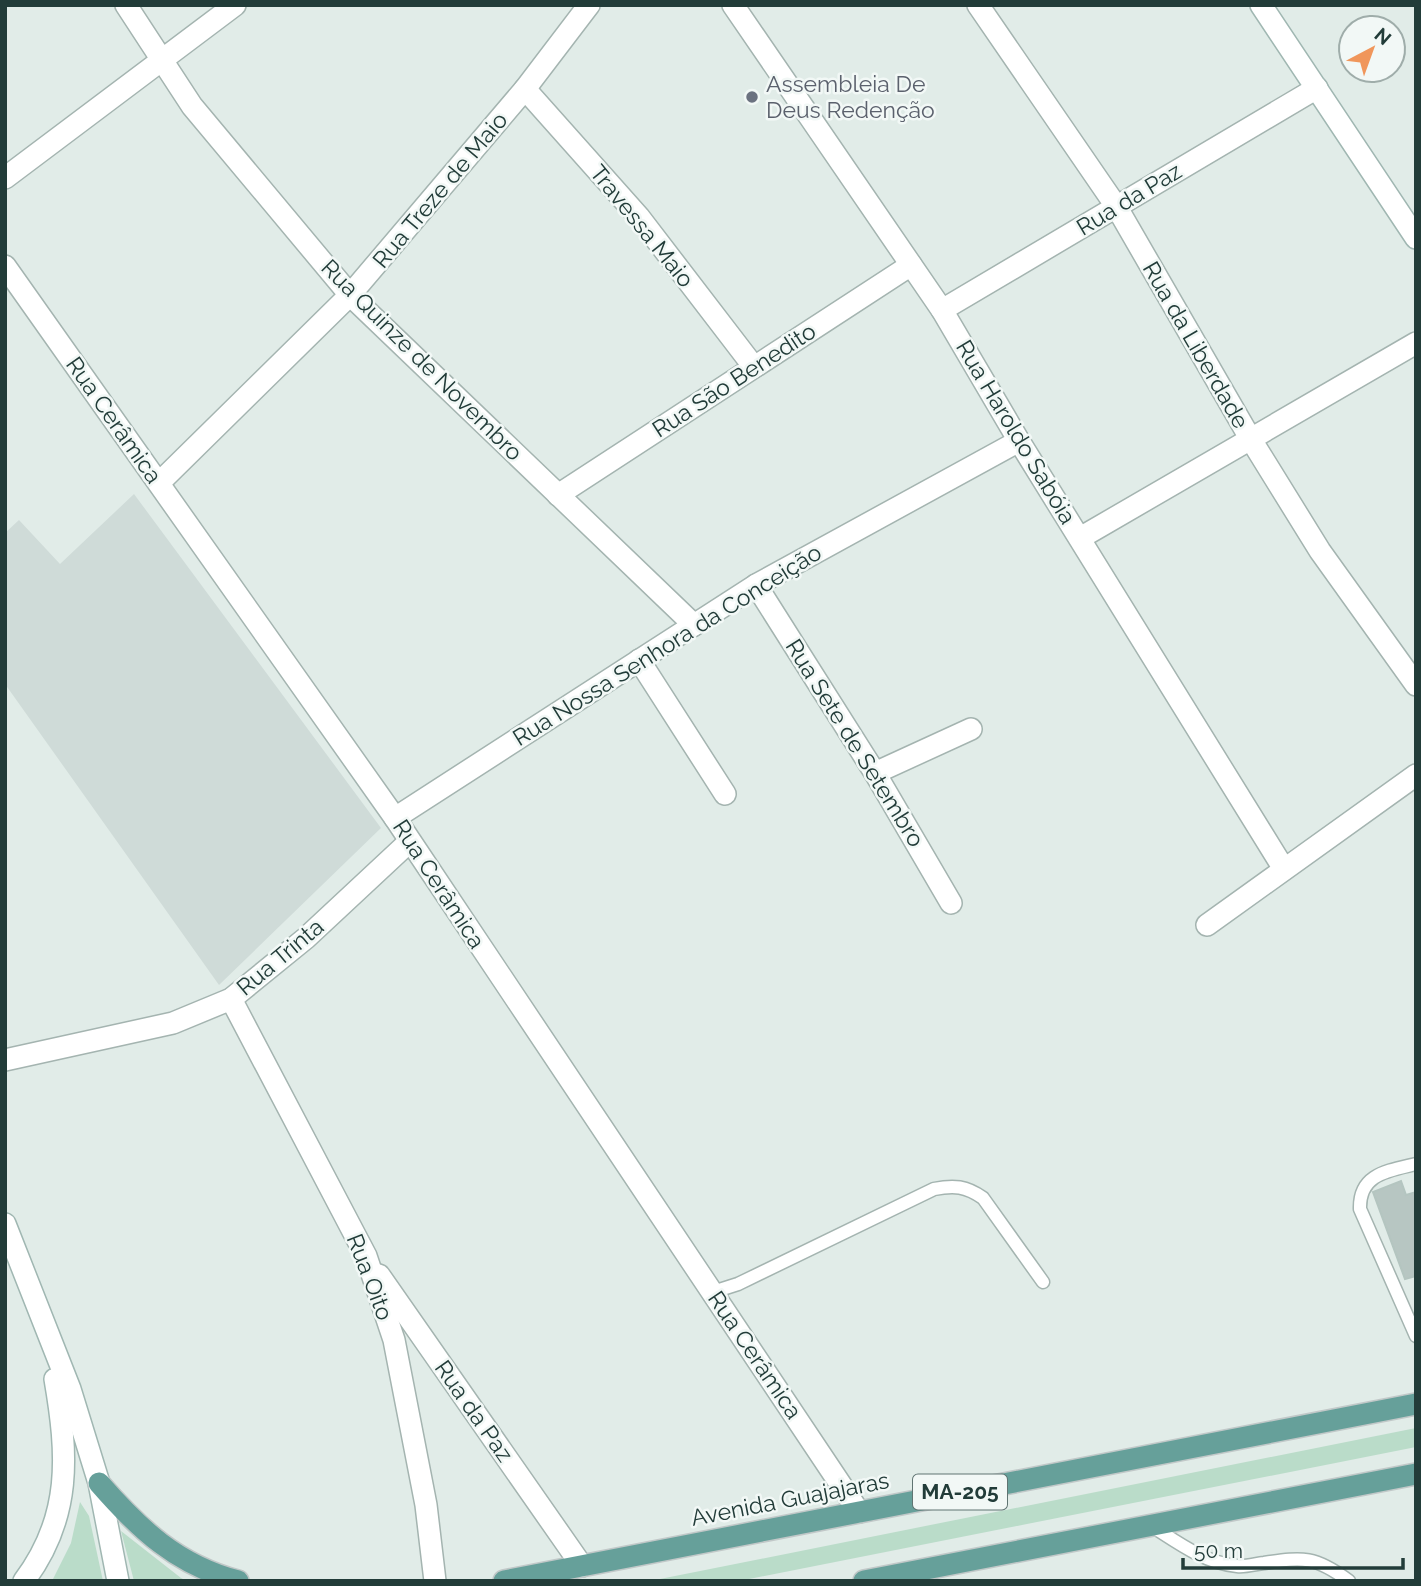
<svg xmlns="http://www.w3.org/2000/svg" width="1421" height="1586" viewBox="0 0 1421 1586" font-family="Raleway,sans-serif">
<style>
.built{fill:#cfdbd8}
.green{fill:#badcc9}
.building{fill:#b7c6c2;stroke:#b4c5c0;stroke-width:2}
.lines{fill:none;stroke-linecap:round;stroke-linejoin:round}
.service-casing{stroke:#a4b4b0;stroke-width:15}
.minor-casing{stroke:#a4b4b0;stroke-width:24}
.secondary-casing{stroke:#a0b7b2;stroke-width:24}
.primary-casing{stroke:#c1c8c8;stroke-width:24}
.service{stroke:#fff;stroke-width:12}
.minor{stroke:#fff;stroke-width:21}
.secondary{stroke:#fff;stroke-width:21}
.primary{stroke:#66a09a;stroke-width:21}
.worship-dot{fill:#6b7280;stroke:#f2f8f6;stroke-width:2.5}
.labels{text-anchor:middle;stroke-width:5;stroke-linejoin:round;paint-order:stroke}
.shield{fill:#f2f8f6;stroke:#607472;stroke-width:2}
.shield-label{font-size:21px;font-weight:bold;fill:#223c39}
.worship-label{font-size:23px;fill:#5b616d;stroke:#f2f8f6;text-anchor:start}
.street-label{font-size:23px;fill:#223c39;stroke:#f2f8f6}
</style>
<rect width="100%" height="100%" fill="#e1ece8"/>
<!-- built -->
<polygon class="built" points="134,494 381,828 219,985 5,684 5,533 19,520 60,564"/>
<!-- green -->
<g class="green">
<polygon points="1416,1428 1416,1447 739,1581 650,1581"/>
<polygon points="80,1502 89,1516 103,1581 52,1581 71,1543"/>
<polygon points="121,1531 181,1578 187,1581 134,1581"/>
</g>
<!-- building -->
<polygon class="building" points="1401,1181 1406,1195 1416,1192 1416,1276 1405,1279 1373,1192"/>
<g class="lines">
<!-- service casing -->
<g class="service-casing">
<g id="service">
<path d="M1416,1164c-29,7 -57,10 -56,45l56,127"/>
<path d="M713,1292l25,-8 196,-95c20,-4 32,-3 49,9l60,84"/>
<path d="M1150,1525c27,17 54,38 87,41 9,1 18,-2 27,-3 40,-6 51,-7 85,18"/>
</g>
</g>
<!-- minor casing -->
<g class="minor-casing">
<g id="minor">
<polyline points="126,5 192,106 350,295 694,625"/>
<polyline points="733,5 942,310 1019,441 1284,869"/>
<polyline points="978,5 1116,206 1250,438 1320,551 1416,685"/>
<polyline points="525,89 639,217 754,367"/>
<polyline points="5,178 235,5"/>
<polyline points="5,266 395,818 859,1512"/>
<polyline points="942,310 1317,88"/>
<polyline points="159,483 350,295 525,89 589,5"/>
<polyline points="558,495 911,265"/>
<polyline points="1080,538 1416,343"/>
<polyline points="756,585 875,773 951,903"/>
<polyline points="639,660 725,794"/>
<polyline points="875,773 971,729"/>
<polyline points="395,818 756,585 1019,441"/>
<polyline points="1207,925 1416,775"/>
<polyline points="231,999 366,1256 394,1340 426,1505 435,1581"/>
<polyline points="5,1060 173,1023 231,999 306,938 409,842"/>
<polyline points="379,1275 582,1566"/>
</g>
</g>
<!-- secondary casing -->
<g class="secondary-casing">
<g id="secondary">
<polyline points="1261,5 1416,238"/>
<polyline points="5,1224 70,1389 99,1483 118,1581"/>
<path d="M24,1581c48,-64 44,-126 31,-202"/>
</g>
</g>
<!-- primary casing -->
<g class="primary-casing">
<g id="primary">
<path d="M99,1483c40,46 78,82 139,98"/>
<polyline points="504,1581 1416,1404"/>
<polyline points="864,1581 1416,1474"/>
</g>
</g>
<!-- service -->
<use href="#service" class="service"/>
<!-- minor -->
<use href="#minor" class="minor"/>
<!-- secondary -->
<use href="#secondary" class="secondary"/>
<!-- primary -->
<use href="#primary" class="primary"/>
</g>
<!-- markers -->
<circle class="worship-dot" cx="752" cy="97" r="7"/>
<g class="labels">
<!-- shield labels -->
<rect class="shield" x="913" y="1474.5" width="94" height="35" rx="5"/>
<g class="shield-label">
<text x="960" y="1499">MA-205</text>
</g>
<!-- worship labels -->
<g class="worship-label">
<text x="766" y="92">Assembleia De<tspan x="766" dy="26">Deus Redenção</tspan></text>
</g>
<!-- street labels -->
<g class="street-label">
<text transform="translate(440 190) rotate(-50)" y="8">Rua Treze de Maio</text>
<text transform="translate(1129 199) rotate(-31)" y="8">Rua da Paz</text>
<text transform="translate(642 226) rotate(51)" y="8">Travessa Maio</text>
<text transform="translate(1196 345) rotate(60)" y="8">Rua da Liberdade</text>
<text transform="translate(422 360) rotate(45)" y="8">Rua Quinze de Novembro</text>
<text transform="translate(734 380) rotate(-33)" y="8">Rua São Benedito</text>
<text transform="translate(114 420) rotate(55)" y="8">Rua Cerâmica</text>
<text transform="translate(1016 432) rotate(59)" y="8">Rua Haroldo Sabóia</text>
<text transform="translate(667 645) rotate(-32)" y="8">Rua Nossa Senhora da Conceição</text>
<text transform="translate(855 743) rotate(58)" y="8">Rua Sete de Setembro</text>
<text transform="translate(439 884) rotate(57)" y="8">Rua Cerâmica</text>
<text transform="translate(280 957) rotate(-40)" y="8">Rua Trinta</text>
<text transform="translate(370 1277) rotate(69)" y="8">Rua Oito</text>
<text transform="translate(755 1355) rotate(56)" y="8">Rua Cerâmica</text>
<text transform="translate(474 1411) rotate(55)" y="8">Rua da Paz</text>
<text transform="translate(790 1499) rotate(-11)" y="8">Avenida Guajajaras</text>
</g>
</g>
<!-- border -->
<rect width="1421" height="1586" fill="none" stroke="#223c39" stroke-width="14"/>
<!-- north arrow -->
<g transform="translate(1372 49) rotate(41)"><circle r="33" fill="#f2f8f6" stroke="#9fadaa" stroke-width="2"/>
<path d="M0-5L12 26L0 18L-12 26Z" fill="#f0965b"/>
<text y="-10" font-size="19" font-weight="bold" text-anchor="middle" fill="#223c39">N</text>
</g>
<!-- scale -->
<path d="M1183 1558v10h220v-10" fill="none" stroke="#223c39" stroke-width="3.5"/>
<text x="1194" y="1558" font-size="21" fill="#223c39" stroke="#f2f8f6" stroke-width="5" paint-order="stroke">50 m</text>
</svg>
